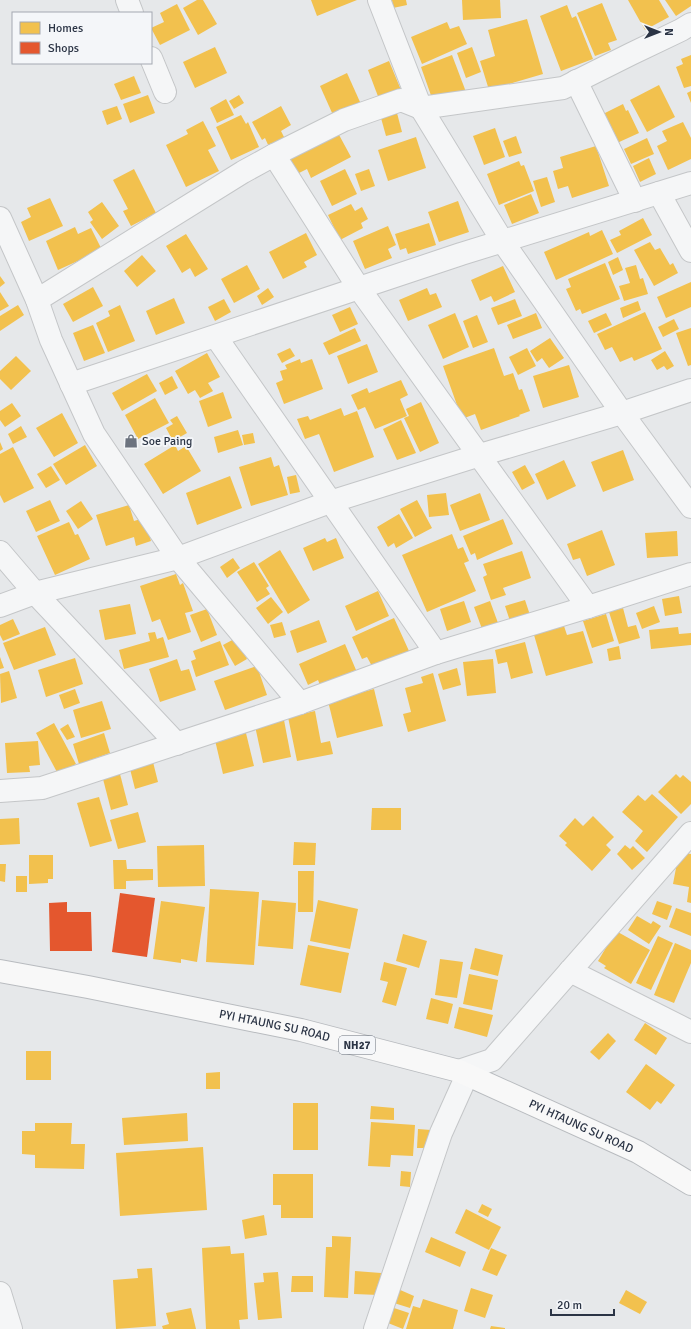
<svg xmlns="http://www.w3.org/2000/svg" width="691" height="1329" viewBox="0 0 691 1329" font-family="Signika,sans-serif">
<style>
.homes{fill:#f2c14e}
.shops{fill:#e4572e}
.lines{fill:none;stroke-linecap:round;stroke-linejoin:round}
.minor-casing{stroke:#c4c6c8;stroke-width:24}
.highway-casing{stroke:#b8bbbf;stroke-width:24}
.minor{stroke:#f5f6f7;stroke-width:22}
.highway{stroke:#f8f8f8;stroke-width:22}
.labels{text-anchor:middle;stroke-width:4;stroke-linejoin:round;paint-order:stroke}
.shield{fill:#f4f6f9;stroke:#676e7b;stroke-width:1}
.shield-label{font-size:11px;font-weight:bold;fill:#2b3445}
.poi-label{font-size:12px;fill:#2b3445;stroke:#f4f6f9;text-anchor:start}
.street-label{font-size:12px;fill:#2b3445;stroke:#f4f6f9}
</style>
<rect width="100%" height="100%" fill="#e6e8ea"/>
<!-- homes -->
<g class="homes">
<polygon points="197,0 203,0 217,24 198,35 183,8"/>
<polygon points="311,0 357,0 317,16"/>
<polygon points="392,0 406,0 407,5 393,8"/>
<polygon points="462,0 500,0 501,18 463,20"/>
<polygon points="628,0 659,0 669,17 645,30"/>
<polygon points="665,0 691,0 691,6 676,16"/>
<polygon points="602,3 617,40 608,43 611,50 595,56 577,13"/>
<polygon points="177,4 190,30 160,45 151,28 164,22 160,13"/>
<polygon points="567,5 572,18 576,16 593,59 561,71 540,16"/>
<polygon points="527,19 543,74 489,90 480,61 495,56 488,30"/>
<polygon points="447,22 450,29 459,26 467,44 422,64 411,37"/>
<polygon points="215,47 227,73 195,88 183,62"/>
<polygon points="472,47 481,72 466,78 457,53"/>
<polygon points="452,55 466,92 434,104 421,67"/>
<polygon points="691,55 691,86 684,88 676,67 683,64 681,59"/>
<polygon points="389,61 401,90 379,99 368,70"/>
<polygon points="347,73 360,102 333,115 320,86"/>
<polygon points="134,76 141,93 121,100 114,84"/>
<polygon points="659,85 675,117 647,132 630,100"/>
<polygon points="691,91 691,103 687,93"/>
<polygon points="148,95 155,113 130,123 123,104"/>
<polygon points="239,95 244,103 234,109 229,101"/>
<polygon points="226,99 234,115 217,123 210,108"/>
<polygon points="623,104 626,111 628,110 639,133 617,143 603,114"/>
<polygon points="117,106 122,119 107,125 102,111"/>
<polygon points="281,106 291,125 281,131 285,139 269,147 265,138 262,140 252,122"/>
<polygon points="397,113 402,132 386,136 381,118"/>
<polygon points="241,115 246,124 248,122 259,147 231,160 216,127"/>
<polygon points="203,121 216,146 208,150 219,171 186,187 166,145 188,134 186,130"/>
<polygon points="683,122 691,138 691,159 668,170 657,146 667,141 662,131"/>
<polygon points="495,128 505,157 484,165 473,136"/>
<polygon points="338,133 351,157 311,178 307,169 297,174 289,159"/>
<polygon points="516,136 522,153 509,157 503,141"/>
<polygon points="416,137 426,168 388,181 378,150"/>
<polygon points="647,138 654,154 631,164 624,149"/>
<polygon points="596,146 609,186 572,198 568,186 558,189 553,171 563,168 560,157"/>
<polygon points="649,158 656,174 640,182 633,166"/>
<polygon points="519,161 521,166 524,165 534,191 499,205 487,174"/>
<polygon points="134,169 156,213 131,226 123,211 128,209 113,180"/>
<polygon points="345,169 357,194 332,206 320,181"/>
<polygon points="369,169 375,186 361,191 355,174"/>
<polygon points="547,177 555,202 541,207 533,181"/>
<polygon points="531,194 539,213 512,224 504,205"/>
<polygon points="50,198 63,226 29,241 21,222 31,217 27,208"/>
<polygon points="458,201 469,232 439,242 428,212"/>
<polygon points="102,202 119,226 102,239 90,222 93,220 88,212"/>
<polygon points="351,204 355,211 362,207 368,219 361,223 363,228 340,240 328,215"/>
<polygon points="643,218 652,235 617,253 610,240 621,235 619,231"/>
<polygon points="429,223 436,245 408,254 406,248 400,250 395,234"/>
<polygon points="388,226 396,245 388,249 392,258 365,269 353,241"/>
<polygon points="75,227 78,234 91,228 102,250 58,270 46,241"/>
<polygon points="602,230 613,254 556,280 544,252 589,232 590,236"/>
<polygon points="306,233 317,255 304,262 307,267 283,279 269,252"/>
<polygon points="186,234 208,269 195,277 190,268 182,273 166,246"/>
<polygon points="650,242 655,250 660,248 670,265 673,263 678,273 654,286 634,250"/>
<polygon points="142,255 156,271 137,287 124,271"/>
<polygon points="618,257 623,270 613,275 608,262"/>
<polygon points="605,263 620,299 582,314 580,309 576,311 566,289 571,287 568,279"/>
<polygon points="247,265 260,289 234,303 221,279"/>
<polygon points="636,265 640,279 643,278 648,294 624,301 619,286 630,283 625,268"/>
<polygon points="503,266 515,292 494,302 491,296 480,301 471,280"/>
<polygon points="0,276 5,283 0,287"/>
<polygon points="691,282 691,307 666,318 657,297"/>
<polygon points="93,287 103,306 73,322 63,304"/>
<polygon points="268,288 274,297 262,305 257,296"/>
<polygon points="427,288 430,295 436,293 442,307 408,321 399,300"/>
<polygon points="0,292 9,306 0,311"/>
<polygon points="174,298 185,323 156,335 146,311"/>
<polygon points="224,299 231,312 215,321 208,307"/>
<polygon points="515,299 522,316 498,325 491,308"/>
<polygon points="638,301 641,310 623,318 620,308"/>
<polygon points="18,305 24,315 0,331 0,316"/>
<polygon points="120,305 135,341 108,352 96,323 110,316 108,311"/>
<polygon points="350,307 358,324 340,332 332,315"/>
<polygon points="645,312 662,349 634,361 632,357 620,362 612,347 605,350 597,334"/>
<polygon points="455,313 469,347 443,359 428,325"/>
<polygon points="536,313 542,328 513,339 507,325"/>
<polygon points="606,313 612,325 594,333 588,321"/>
<polygon points="477,315 488,342 473,348 463,321"/>
<polygon points="674,319 679,329 663,337 658,327"/>
<polygon points="93,325 105,353 84,361 73,333"/>
<polygon points="355,328 361,341 329,355 323,343"/>
<polygon points="691,328 691,365 688,366 676,333"/>
<polygon points="550,338 564,358 549,368 542,358 537,362 530,351"/>
<polygon points="367,344 378,372 348,384 337,356"/>
<polygon points="290,348 295,356 282,363 277,354"/>
<polygon points="494,348 504,376 513,373 519,390 522,389 530,411 519,415 520,416 481,430 475,414 462,419 443,366"/>
<polygon points="527,348 536,366 518,375 509,357"/>
<polygon points="665,351 674,366 667,370 664,366 657,370 651,360"/>
<polygon points="207,353 220,377 208,383 213,391 200,398 195,390 188,394 175,371"/>
<polygon points="16,356 31,371 11,390 0,379 0,371"/>
<polygon points="300,359 301,363 312,359 323,389 284,404 276,383 283,380 280,371 287,369 285,365"/>
<polygon points="569,365 579,397 543,408 533,376"/>
<polygon points="147,374 157,391 122,411 112,393"/>
<polygon points="172,376 178,388 165,395 159,383"/>
<polygon points="401,380 408,395 400,399 407,416 375,429 365,407 358,410 351,395 367,388 369,393"/>
<polygon points="223,392 232,418 208,427 199,401"/>
<polygon points="155,398 169,423 138,439 125,415"/>
<polygon points="421,402 439,443 420,452 404,418 409,416 406,409"/>
<polygon points="12,403 21,416 5,427 0,420 0,411"/>
<polygon points="341,408 344,416 357,411 374,457 334,472 319,434 305,439 297,419 308,416 310,420"/>
<polygon points="62,413 78,443 54,457 36,428"/>
<polygon points="177,416 187,433 173,441 166,428 173,424 170,420"/>
<polygon points="401,420 416,453 397,460 383,429"/>
<polygon points="21,426 27,437 13,444 8,434"/>
<polygon points="238,430 243,445 218,453 214,437"/>
<polygon points="253,433 255,443 244,445 242,435"/>
<polygon points="0,442 3,449 0,451"/>
<polygon points="85,445 97,466 66,485 53,464"/>
<polygon points="175,445 178,451 186,446 201,471 163,494 144,464"/>
<polygon points="13,447 34,488 4,503 0,495 0,454"/>
<polygon points="623,450 634,480 603,492 591,462"/>
<polygon points="271,457 274,467 279,465 288,495 251,506 239,467"/>
<polygon points="564,460 576,486 547,500 535,474"/>
<polygon points="525,465 535,483 522,490 512,472"/>
<polygon points="51,466 60,480 46,488 37,474"/>
<polygon points="296,475 300,492 290,494 287,477"/>
<polygon points="230,476 242,508 197,525 186,493"/>
<polygon points="446,493 449,515 429,517 427,495"/>
<polygon points="480,493 490,520 460,531 450,505"/>
<polygon points="50,500 60,521 36,532 26,511"/>
<polygon points="417,500 432,528 415,537 400,509"/>
<polygon points="81,501 93,519 78,529 66,511"/>
<polygon points="129,505 134,521 144,518 151,541 136,546 134,537 106,546 96,515"/>
<polygon points="399,514 413,538 396,548 394,543 388,547 377,527"/>
<polygon points="503,519 513,544 477,560 475,553 471,555 463,536"/>
<polygon points="69,522 75,535 78,534 90,559 55,575 37,536"/>
<polygon points="602,530 615,565 587,576 580,558 573,560 567,544"/>
<polygon points="677,531 678,556 647,558 645,533"/>
<polygon points="452,534 458,549 463,547 469,561 464,563 476,591 427,612 402,555"/>
<polygon points="325,538 327,542 336,538 344,558 313,571 303,548"/>
<polygon points="280,550 310,600 288,614 258,564"/>
<polygon points="522,551 531,578 503,588 506,595 491,600 483,577 487,575 483,564"/>
<polygon points="233,558 240,568 227,578 220,567"/>
<polygon points="254,562 269,586 266,588 270,594 257,602 237,572"/>
<polygon points="176,574 180,585 183,583 193,611 185,613 191,632 168,640 160,619 152,622 140,586"/>
<polygon points="378,591 389,616 356,631 345,606"/>
<polygon points="679,596 682,613 665,616 662,599"/>
<polygon points="271,597 283,612 268,624 256,608"/>
<polygon points="525,600 530,615 510,621 505,606"/>
<polygon points="464,601 471,622 447,631 440,609"/>
<polygon points="490,601 498,623 482,629 474,607"/>
<polygon points="130,604 136,634 105,640 99,610"/>
<polygon points="654,606 660,622 642,629 636,613"/>
<polygon points="623,608 628,627 636,625 640,638 619,644 609,612"/>
<polygon points="207,609 217,635 201,642 190,615"/>
<polygon points="606,614 614,641 592,648 583,621"/>
<polygon points="394,618 409,651 373,668 367,657 362,659 352,637"/>
<polygon points="13,619 20,634 3,641 0,635 0,625"/>
<polygon points="319,620 327,642 297,653 290,631"/>
<polygon points="282,622 286,635 274,638 270,625"/>
<polygon points="564,626 567,635 583,631 593,663 546,676 534,635"/>
<polygon points="45,627 56,655 14,670 3,643"/>
<polygon points="678,627 679,634 691,633 691,645 651,649 649,630"/>
<polygon points="155,632 157,639 163,637 169,657 124,669 119,650 150,641 148,633"/>
<polygon points="236,638 247,659 235,666 223,645"/>
<polygon points="220,641 229,665 196,677 191,661 196,659 193,651"/>
<polygon points="525,642 533,673 511,679 507,662 498,664 495,650"/>
<polygon points="345,644 356,670 320,685 318,680 308,685 299,664"/>
<polygon points="619,646 621,659 609,661 607,649"/>
<polygon points="0,657 4,668 0,669"/>
<polygon points="75,658 83,684 46,697 38,670"/>
<polygon points="177,659 181,671 189,669 196,690 160,702 149,669"/>
<polygon points="493,659 496,693 467,696 463,662"/>
<polygon points="257,666 267,695 225,710 214,681"/>
<polygon points="457,668 461,685 443,690 438,674"/>
<polygon points="9,671 17,698 1,703 0,674"/>
<polygon points="433,673 446,721 408,732 403,714 411,712 405,688 423,683 421,677"/>
<polygon points="75,689 80,703 64,709 59,695"/>
<polygon points="374,689 383,726 337,738 328,701"/>
<polygon points="102,701 111,729 81,738 73,710"/>
<polygon points="315,711 321,743 330,741 333,754 297,761 288,717"/>
<polygon points="284,720 291,757 263,763 255,726"/>
<polygon points="54,723 76,764 58,774 36,733"/>
<polygon points="68,724 75,737 67,740 60,729"/>
<polygon points="245,729 254,766 223,774 214,736"/>
<polygon points="104,733 110,753 79,764 73,744"/>
<polygon points="38,741 40,765 29,766 30,772 7,773 5,743"/>
<polygon points="152,758 158,782 135,789 129,765"/>
<polygon points="120,774 128,805 111,810 103,779"/>
<polygon points="676,774 680,778 683,775 691,782 691,804 681,814 658,792"/>
<polygon points="652,794 678,817 647,852 635,841 643,831 622,812 638,795 645,801"/>
<polygon points="99,797 112,841 90,847 77,803"/>
<polygon points="372,808 401,808 401,830 371,830"/>
<polygon points="138,812 146,842 118,849 110,820"/>
<polygon points="593,816 614,837 606,845 611,850 592,871 565,845 567,843 559,836 575,818 583,826"/>
<polygon points="19,818 20,844 0,845 0,819"/>
<polygon points="294,842 316,843 315,865 293,865"/>
<polygon points="204,845 205,886 158,887 157,846"/>
<polygon points="625,845 630,849 633,846 645,858 632,870 617,854"/>
<polygon points="679,852 691,854 691,903 687,902 689,887 673,884"/>
<polygon points="29,855 53,855 53,879 48,879 48,883 29,884"/>
<polygon points="113,860 126,860 127,869 153,869 153,880 126,881 126,889 114,889"/>
<polygon points="0,864 6,864 5,882 0,881"/>
<polygon points="298,871 314,871 313,912 298,912"/>
<rect x="16" y="876" width="11" height="16"/>
<polygon points="210,889 259,892 254,965 206,962"/>
<polygon points="262,900 296,903 293,949 258,946"/>
<polygon points="318,900 358,909 350,949 310,941"/>
<polygon points="161,901 205,907 197,962 181,959 181,963 153,959"/>
<polygon points="657,901 672,906 667,920 652,914"/>
<polygon points="676,908 691,913 691,936 669,927"/>
<polygon points="637,916 651,924 653,921 661,926 649,944 628,930"/>
<polygon points="616,931 650,950 631,984 604,968 606,966 598,961"/>
<polygon points="403,934 427,941 419,968 396,961"/>
<polygon points="658,936 673,943 651,990 636,983"/>
<polygon points="675,943 691,950 691,963 674,1003 654,995"/>
<polygon points="308,945 349,953 341,993 300,985"/>
<polygon points="475,948 503,955 498,976 470,969"/>
<polygon points="440,959 463,962 457,998 435,995"/>
<polygon points="384,962 407,968 396,1006 382,1002 388,982 380,980"/>
<polygon points="469,974 498,980 492,1010 463,1004"/>
<polygon points="431,998 453,1004 448,1024 426,1019"/>
<polygon points="459,1007 493,1015 487,1037 454,1028"/>
<polygon points="645,1023 667,1038 656,1055 634,1040"/>
<polygon points="608,1033 616,1041 599,1060 590,1052"/>
<rect x="26" y="1051" width="25" height="29"/>
<polygon points="646,1064 675,1085 661,1104 657,1101 650,1110 626,1092"/>
<polygon points="220,1072 220,1089 206,1089 206,1073"/>
<rect x="293" y="1103" width="25" height="47"/>
<polygon points="371,1106 394,1108 394,1120 370,1119"/>
<polygon points="187,1113 188,1141 124,1145 122,1118"/>
<polygon points="371,1122 415,1125 413,1156 391,1155 390,1167 368,1166"/>
<polygon points="35,1123 72,1123 71,1144 85,1144 84,1169 35,1168 35,1155 22,1154 22,1131 35,1131"/>
<polygon points="418,1129 431,1130 430,1148 417,1148"/>
<polygon points="203,1147 207,1210 120,1216 116,1153"/>
<polygon points="401,1171 411,1172 410,1187 400,1186"/>
<polygon points="273,1174 313,1174 313,1218 281,1218 281,1205 273,1205"/>
<polygon points="482,1204 492,1209 488,1217 478,1212"/>
<polygon points="466,1209 501,1227 489,1250 455,1233"/>
<polygon points="264,1215 267,1235 245,1239 242,1220"/>
<polygon points="332,1236 351,1237 348,1298 324,1297 326,1247 332,1247"/>
<polygon points="431,1237 466,1252 460,1267 425,1252"/>
<polygon points="230,1246 231,1254 244,1253 248,1319 239,1320 240,1329 206,1329 202,1248"/>
<polygon points="491,1248 507,1255 497,1276 482,1270"/>
<polygon points="152,1268 156,1326 116,1329 113,1280 138,1278 137,1269"/>
<polygon points="355,1271 381,1273 379,1295 354,1294"/>
<polygon points="278,1272 282,1318 258,1320 254,1283 264,1282 263,1273"/>
<polygon points="292,1276 313,1276 313,1292 291,1292"/>
<polygon points="471,1288 493,1295 485,1318 464,1311"/>
<polygon points="398,1289 414,1296 410,1308 394,1303"/>
<polygon points="626,1290 647,1302 640,1314 619,1303"/>
<polygon points="423,1299 458,1310 453,1329 406,1329 413,1306 420,1308"/>
<polygon points="191,1308 196,1329 163,1329 162,1326 169,1324 166,1313"/>
<polygon points="394,1308 409,1313 403,1329 388,1323"/>
<polygon points="491,1326 505,1328 505,1329 490,1329"/>
</g>
<!-- shops -->
<g class="shops">
<polygon points="120,893 155,898 147,957 112,952"/>
<polygon points="67,902 67,912 91,912 92,951 50,951 49,903"/>
</g>
<g class="lines">
<!-- minor casing -->
<g class="minor-casing">
<g id="minor">
<polyline points="127,0 132,13"/>
<polyline points="379,0 421,108 503,242 622,413 691,507"/>
<polyline points="151,58 165,92"/>
<polyline points="576,81 635,201"/>
<polyline points="274,155 358,287 588,607"/>
<polyline points="659,193 691,251"/>
<polyline points="0,218 37,300 51,340 94,434 178,558 300,703"/>
<polyline points="37,300 243,172 274,155 344,120 401,100 421,108 563,88 631,54 681,30 691,24"/>
<polyline points="216,337 436,653"/>
<polyline points="71,384 461,254 691,183"/>
<polyline points="0,552 35,593 177,744"/>
<polyline points="0,606 35,593 178,558 330,502 480,455 622,413 691,390"/>
<polyline points="0,791 42,788 300,703 436,653 588,607 691,574"/>
<polyline points="570,971 691,1032"/>
<polyline points="459,1071 492,1060 691,833"/>
<polyline points="0,1293 11,1329"/>
<polyline points="375,1329 441,1133 467,1075"/>
</g>
</g>
<!-- highway casing -->
<g class="highway-casing">
<g id="highway">
<path id="s1" d="M0,971l88,16 213,43 158,41 179,81 53,32"/>
</g>
</g>
<!-- minor -->
<use href="#minor" class="minor"/>
<!-- highway -->
<use href="#highway" class="highway"/>
</g>
<!-- icons -->
<defs>
<g id="shop-bare" transform="scale(1.08)"><path d="M-5-2.5h2.3a2.7 3.5 0 0 1 5.4 0H5L5.5 6h-11ZM-1.5-2.5h3a1.5 2.3 0 0 0-3 0Z" fill="#6c737f" stroke="#f4f6f9" stroke-width="2.5" paint-order="stroke"/></g>
</defs>
<g fill-rule="evenodd">
<use href="#shop-bare" x="131" y="441"/>
</g>
<g class="labels">
<!-- shield labels -->
<rect class="shield" x="339" y="1036" width="36" height="18" rx="3"/>
<g class="shield-label">
<text x="357" y="1049">NH27</text>
</g>
<!-- poi labels -->
<g class="poi-label">
<text x="142" y="445">Soe Paing</text>
</g>
<!-- street labels -->
<g class="street-label">
<text dy="4" stroke="none"><textPath href="#s1" startOffset="280">PYI HTAUNG SU ROAD</textPath></text>
<text dy="4" stroke="none"><textPath href="#s1" startOffset="604">PYI HTAUNG SU ROAD</textPath></text>
</g>
</g>
<!-- legend -->
<rect x="12" y="12" width="140" height="52" fill="#f4f6f9" stroke="#a4a8b1"/>
<rect x="20" y="22" width="20" height="12" fill="#f2c14e" stroke="#a4a8b1"/>
<text x="48" y="32" font-size="12" fill="#2b3445">Homes</text>
<rect x="20" y="42" width="20" height="12" fill="#e4572e" stroke="#a4a8b1"/>
<text x="48" y="52" font-size="12" fill="#2b3445">Shops</text>
<!-- north arrow -->
<g transform="translate(659 32) rotate(90)" stroke="#f4f6f9" stroke-width="3" paint-order="stroke">
<path d="M0-3L7 15L0 10L-7 15Z" fill="#2b3445"/>
<text y="-6" font-size="11" font-weight="bold" text-anchor="middle" fill="#2b3445">N</text>
</g>
<!-- scale -->
<path d="M551 1309v6h63v-6" fill="none" stroke="#2b3445" stroke-width="2"/>
<text x="557" y="1309" font-size="12" fill="#2b3445" stroke="#f4f6f9" stroke-width="3" paint-order="stroke">20 m</text>
</svg>
